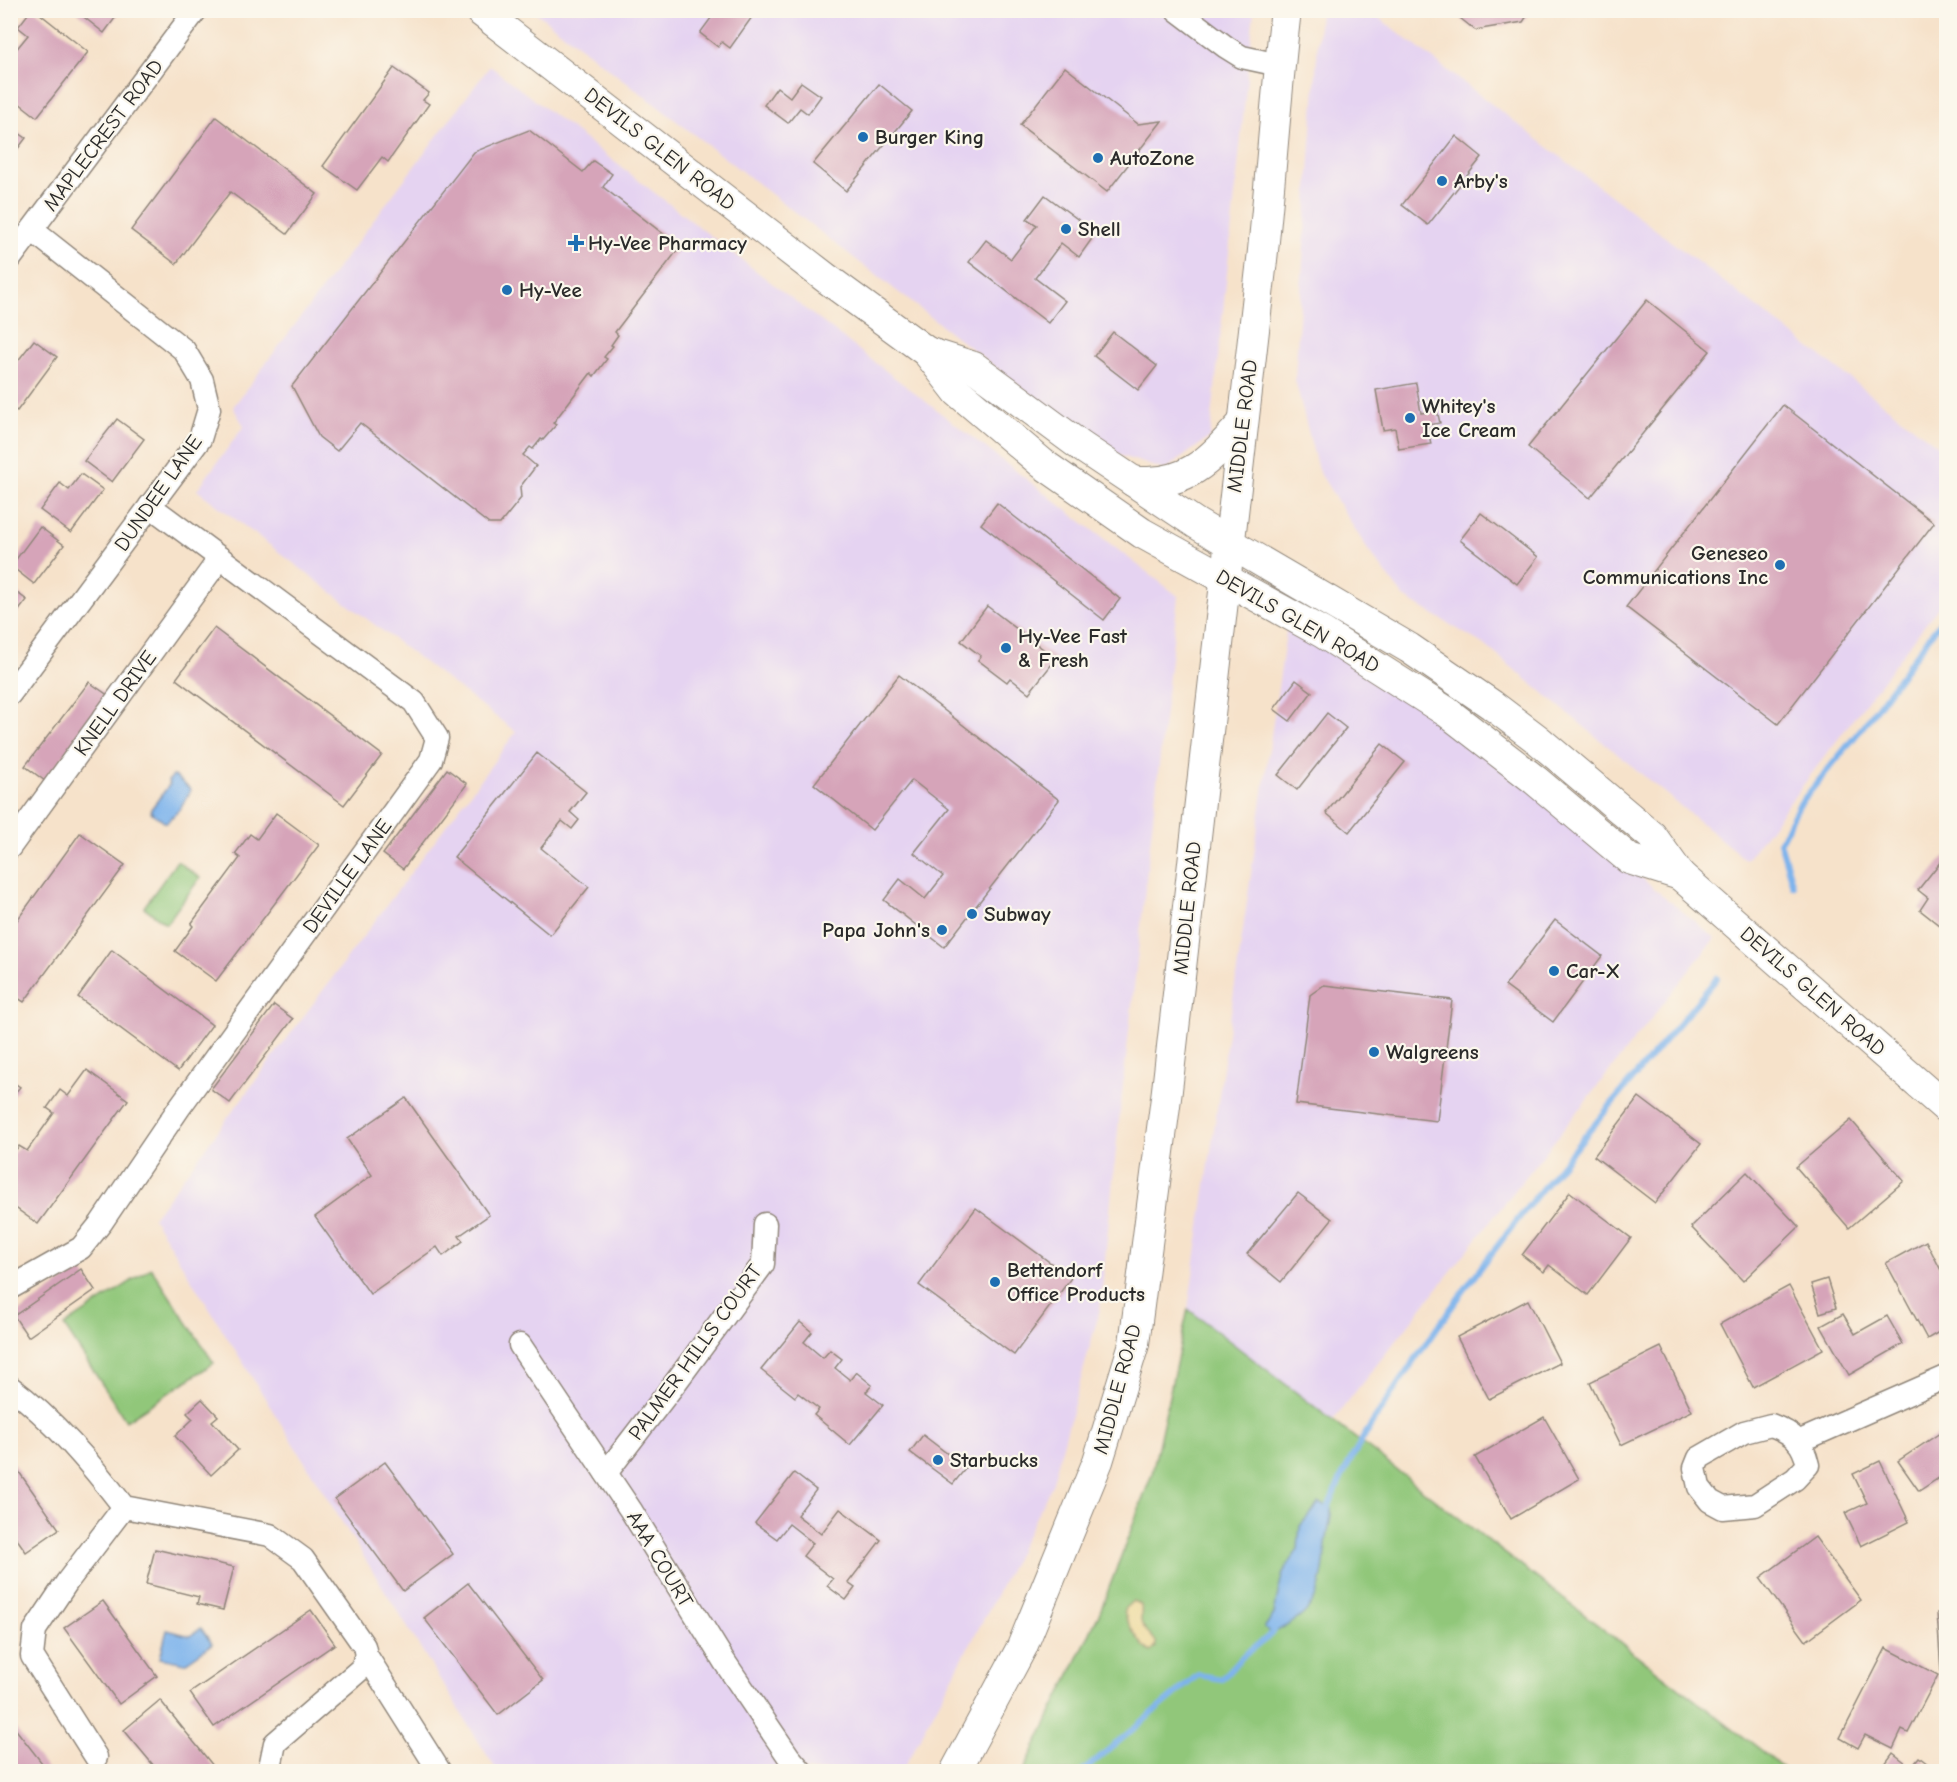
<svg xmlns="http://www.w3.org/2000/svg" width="1957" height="1782" viewBox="0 0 1957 1782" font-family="'Comic Neue',sans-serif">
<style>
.built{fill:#e5d3f1}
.green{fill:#91c77a;stroke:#5e7952;stroke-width:1.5}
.sand{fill:#eeda9e;stroke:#8c8264;stroke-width:1.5}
.water{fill:#7db3ec;stroke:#546f8c;stroke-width:1.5}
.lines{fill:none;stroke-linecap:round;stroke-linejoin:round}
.stream{stroke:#7db3ec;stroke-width:6}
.building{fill:#d6a4b9}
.minor-casing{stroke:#90867a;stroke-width:25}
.major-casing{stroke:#90867a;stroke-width:32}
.minor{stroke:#fff;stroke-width:22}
.major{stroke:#fff;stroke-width:30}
.poi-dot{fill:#1f6fb2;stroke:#fbf7ec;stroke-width:2}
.labels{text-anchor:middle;stroke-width:4.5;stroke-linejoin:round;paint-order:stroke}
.street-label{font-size:21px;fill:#2b2b2b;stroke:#fbf7ec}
.poi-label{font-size:21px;font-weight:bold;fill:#2b2b2b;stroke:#fbf7ec;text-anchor:start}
</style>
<rect width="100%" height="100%" fill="#fbf7ec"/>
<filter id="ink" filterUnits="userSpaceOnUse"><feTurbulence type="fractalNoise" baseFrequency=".0167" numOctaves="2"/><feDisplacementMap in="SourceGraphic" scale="12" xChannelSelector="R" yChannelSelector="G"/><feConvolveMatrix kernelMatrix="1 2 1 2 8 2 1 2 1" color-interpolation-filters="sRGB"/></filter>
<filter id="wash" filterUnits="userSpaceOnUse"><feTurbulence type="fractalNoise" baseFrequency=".008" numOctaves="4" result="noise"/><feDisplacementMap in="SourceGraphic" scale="24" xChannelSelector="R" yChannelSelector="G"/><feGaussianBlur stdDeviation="1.35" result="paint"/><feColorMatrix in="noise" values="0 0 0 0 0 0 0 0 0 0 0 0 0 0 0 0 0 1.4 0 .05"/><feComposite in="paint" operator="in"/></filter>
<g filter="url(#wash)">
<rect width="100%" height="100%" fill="#f6e2ca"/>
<!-- built -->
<g class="built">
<polygon points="534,11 1254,11 1210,437 1165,470 1103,450"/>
<polygon points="1320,11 1370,11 1946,452 1946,597 1746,860 1486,646 1404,597 1368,550 1318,470 1295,379"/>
<polygon points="490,66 1178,596 1119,1120 1100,1309 1052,1485 996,1596 902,1771 497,1771 153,1218 516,732 197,490 244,426 233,407"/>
<polygon points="1287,626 1438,713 1715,938 1333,1420 1188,1309"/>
</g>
<!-- green -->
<g class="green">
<polygon points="177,861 200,878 166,924 144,907"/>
<polygon points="151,1268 214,1363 126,1421 64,1326"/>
<polygon points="1188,1309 1787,1771 1023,1772 1100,1612 1152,1474"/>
</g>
<!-- sand -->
<path class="sand" d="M1133,1601l8,4c1,6 0,10 0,16 1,8 11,14 15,21v5l-5,5c-10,-5 -27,-33 -27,-43z"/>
<!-- water -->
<g class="water">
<polygon points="173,776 176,777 191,790 180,809 167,822 164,822 151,812 151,809 170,784 168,781"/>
<path d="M1319,1503l12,5c1,13 -4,24 -5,37 -2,23 -5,56 -26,72 -8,7 -19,11 -28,17l-8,-6 10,-14 8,-39 16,-26 2,-23z"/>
<polygon points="201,1628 212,1644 185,1663 160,1658 167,1630 190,1636"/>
</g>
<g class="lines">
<!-- stream -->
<g class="stream">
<polyline points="1793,886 1780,842 1799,805 1862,728 1946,614"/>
<path d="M1326,1513c23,-61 62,-114 99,-168 89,-129 192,-247 292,-367"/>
<polyline points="1082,1772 1198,1675 1222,1679 1243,1656 1272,1634 1276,1627"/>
</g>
</g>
<g id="blocks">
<!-- building -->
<g class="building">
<polygon points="31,10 35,10 88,52 37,117 10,96 10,57 28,35 18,27"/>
<polygon points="75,10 121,10 104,33"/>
<polygon points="717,10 757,10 730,48 722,42 718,47 700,33"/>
<polygon points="1450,10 1531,10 1523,22 1475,30"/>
<polygon points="1065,67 1138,124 1162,121 1107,192 1020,125"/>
<polygon points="394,68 429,93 423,100 429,104 388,162 382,157 357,190 323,166"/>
<polygon points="801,82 821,96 808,114 800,108 788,123 764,105 777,87 790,97"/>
<polygon points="879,84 912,111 846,191 813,164"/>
<polygon points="216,117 317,194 287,234 230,192 176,264 131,230"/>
<polygon points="10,127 26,138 10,159"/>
<polygon points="529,130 583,172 593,161 612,174 603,187 680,247 615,332 618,335 611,345 613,346 604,357 607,359 594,376 591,373 553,423 556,425 543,440 541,439 533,449 530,447 523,455 536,466 520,487 521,498 500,524 489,524 360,423 337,451 319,437 292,386 474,152"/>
<polygon points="1456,136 1482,157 1428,225 1402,205"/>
<polygon points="1045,195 1096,233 1079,257 1061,243 1035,278 1065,301 1048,323 969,262 986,240 1011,259 1037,225 1027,219"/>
<polygon points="1647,300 1710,351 1590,498 1528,447"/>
<polygon points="1113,332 1157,366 1138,390 1094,356"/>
<polygon points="34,340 57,357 17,411 10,407 10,371"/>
<polygon points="1416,383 1421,413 1437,410 1440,423 1427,425 1431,444 1399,449 1395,428 1383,430 1376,390"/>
<polygon points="1783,405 1934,523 1778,724 1626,607"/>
<polygon points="117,419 144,439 112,482 84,461"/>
<polygon points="81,474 103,490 71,533 40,510 60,483 69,490"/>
<polygon points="997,503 1120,599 1104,620 981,524"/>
<polygon points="1481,513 1538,557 1517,584 1460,540"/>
<polygon points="40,527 64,545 34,584 11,566"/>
<polygon points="10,588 27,600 10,622"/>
<polygon points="987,606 1056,659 1029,693 1010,678 1007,682 978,660 981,656 961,641"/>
<polygon points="214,628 382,755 344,805 176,679"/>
<polygon points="899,675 1059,800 944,947 884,900 900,879 925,899 943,876 914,853 949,809 912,780 872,830 814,784"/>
<polygon points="1296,680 1312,692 1290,721 1274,709"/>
<polygon points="89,682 109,696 45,781 25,766"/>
<polygon points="1327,713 1346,728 1297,790 1278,775"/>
<polygon points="1382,744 1405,762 1349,832 1326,813"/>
<polygon points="537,753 586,792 570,812 579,820 572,829 562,821 541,848 589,887 550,935 454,857"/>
<polygon points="447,769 467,784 403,869 383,854"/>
<polygon points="276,813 319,845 216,981 175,951 193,926 191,924 240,858 235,854 250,834 257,839"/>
<polygon points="80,833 125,865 24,1002 10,993 10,930"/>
<polygon points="1946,855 1946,925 1944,929 1920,910 1928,898 1918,890"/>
<polygon points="1555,920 1602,956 1553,1022 1505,986"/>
<polygon points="112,950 212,1025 178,1071 78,997"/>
<polygon points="1324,985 1452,1000 1437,1121 1296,1104 1310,995"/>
<polygon points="274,1005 293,1019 230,1103 211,1089"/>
<polygon points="87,1070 128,1100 38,1224 10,1204 10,1173 12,1171 10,1169 10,1157 19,1146 27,1151 54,1113 47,1108 60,1090 68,1096"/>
<polygon points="10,1080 20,1087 10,1099"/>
<polygon points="1639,1097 1701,1144 1655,1203 1594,1156"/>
<polygon points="406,1098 489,1215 459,1236 463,1241 443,1256 437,1247 370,1294 315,1217 372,1175 347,1139"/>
<polygon points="1851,1120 1904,1181 1849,1228 1796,1167"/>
<polygon points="1747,1172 1799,1227 1743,1281 1691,1227"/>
<polygon points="1570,1192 1631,1238 1588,1295 1549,1265 1544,1272 1522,1255"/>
<polygon points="1298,1193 1332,1219 1281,1282 1247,1254"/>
<polygon points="976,1208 1071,1278 1014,1355 919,1285"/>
<polygon points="1926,1241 1946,1280 1946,1328 1927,1339 1886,1263"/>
<polygon points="81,1269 95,1290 28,1337 14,1316"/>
<polygon points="1827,1279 1836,1308 1820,1313 1811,1284"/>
<polygon points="1789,1286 1823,1349 1753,1387 1720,1324"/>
<polygon points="1528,1300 1560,1363 1489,1399 1457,1337"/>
<polygon points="1843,1314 1855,1334 1887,1316 1903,1344 1849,1375 1821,1326"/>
<polygon points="800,1322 812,1332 804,1342 823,1358 830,1350 842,1359 835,1368 850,1380 856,1372 872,1385 866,1392 883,1405 850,1445 814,1415 819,1409 798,1393 795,1397 761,1370"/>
<polygon points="1661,1347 1692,1411 1621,1445 1590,1382"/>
<polygon points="202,1399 218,1416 212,1421 238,1450 211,1475 175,1436 193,1419 187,1413"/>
<polygon points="1544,1417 1579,1479 1511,1519 1475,1457"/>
<polygon points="1940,1433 1946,1443 1946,1473 1919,1491 1898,1461"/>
<polygon points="923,1435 966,1468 953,1484 910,1452"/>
<polygon points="10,1459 59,1529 26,1552 10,1529"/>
<polygon points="1880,1461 1909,1522 1861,1546 1845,1513 1867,1503 1853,1474"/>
<polygon points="385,1462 453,1554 403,1591 335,1499"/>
<polygon points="794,1473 816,1490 797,1515 821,1534 840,1509 881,1540 848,1583 855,1588 846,1600 827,1586 833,1579 803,1556 813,1543 789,1524 777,1539 755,1523"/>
<polygon points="1815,1537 1861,1600 1806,1641 1760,1578"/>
<polygon points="155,1549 234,1567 223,1610 197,1604 199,1597 146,1584"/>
<polygon points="468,1583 543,1680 498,1715 424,1618"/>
<polygon points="103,1601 157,1676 119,1704 64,1628"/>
<polygon points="311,1610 335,1644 214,1727 190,1693"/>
<polygon points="1946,1612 1946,1671 1941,1671 1937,1613"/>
<polygon points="1886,1648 1938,1675 1908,1733 1902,1730 1893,1749 1865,1735 1858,1748 1840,1738"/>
<polygon points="160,1700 218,1772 159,1772 124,1730"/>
<polygon points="10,1722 49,1772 10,1772"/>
<polygon points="1893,1753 1911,1767 1919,1757 1938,1772 1879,1772"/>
</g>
</g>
</g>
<g filter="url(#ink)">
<use href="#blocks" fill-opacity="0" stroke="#90867a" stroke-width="1.5"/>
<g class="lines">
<!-- minor casing -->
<g class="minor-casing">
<g id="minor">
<polyline points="1177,10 1226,47 1242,57 1279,65"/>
<polyline points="10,259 196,10"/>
<polyline points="10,694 200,439 209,409 202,380 184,350 32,230"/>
<polyline points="10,847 220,558"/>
<polyline points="10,1288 81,1248 101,1223 179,1108 431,760 437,738 414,702 150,506"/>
<polyline points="520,1345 632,1512 724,1661 789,1757 802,1772"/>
<path d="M10,1387c44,33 81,77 114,120l146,28 33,24 61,87 2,9 74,117"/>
<path d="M1771,1425c22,8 32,17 37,40l-13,14 -40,26 -32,3 -13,-7 -11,-14 -4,-19 4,-10 45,-26z"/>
<polyline points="1798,1442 1946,1377"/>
<polyline points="606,1473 673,1386 763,1264 765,1224"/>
<polyline points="96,1757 32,1656 35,1630 67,1582 124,1507"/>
<polyline points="269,1772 275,1743 362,1668 366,1655"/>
</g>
</g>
<!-- major casing -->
<g class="major-casing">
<g id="major">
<polyline points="479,10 826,278 927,352 958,392 1043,464 1142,533 1323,633 1447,712 1535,780 1629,859 1680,875"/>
<polyline points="927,352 974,367 1082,447 1197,524 1409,648 1492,705 1537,739 1652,836 1680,875 1946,1108"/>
<path d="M1133,481c52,7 77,-21 109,-57"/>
<path d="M955,1772l67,-125 76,-186 36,-117 33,-254 95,-830c9,-83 14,-167 24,-250"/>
</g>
</g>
<!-- minor -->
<use href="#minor" class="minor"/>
<!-- major -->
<use href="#major" class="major"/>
</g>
</g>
<!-- markers -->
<g class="poi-dot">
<circle cx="863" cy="137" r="6"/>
<circle cx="1098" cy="158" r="6"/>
<circle cx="1442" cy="181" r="6"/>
<circle cx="1066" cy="229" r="6"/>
<path d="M573 234h6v6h6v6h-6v6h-6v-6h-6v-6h6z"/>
<circle cx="507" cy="290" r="6"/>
<circle cx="1410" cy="418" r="6"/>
<circle cx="1780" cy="565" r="6"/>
<circle cx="1006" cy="648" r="6"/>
<circle cx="972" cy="914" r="6"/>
<circle cx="942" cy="930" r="6"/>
<circle cx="1554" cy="971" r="6"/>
<circle cx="1374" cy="1052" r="6"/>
<circle cx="995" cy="1282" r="6"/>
<circle cx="938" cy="1460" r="6"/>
</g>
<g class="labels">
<!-- street labels -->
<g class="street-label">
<text transform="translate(103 135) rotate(-53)" y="7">MAPLECREST ROAD</text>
<text transform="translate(660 149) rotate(38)" y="7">DEVILS GLEN ROAD</text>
<text transform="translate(1242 426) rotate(-83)" y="7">MIDDLE ROAD</text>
<text transform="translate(158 493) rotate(-55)" y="7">DUNDEE LANE</text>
<text transform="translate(1298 621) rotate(30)" y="7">DEVILS GLEN ROAD</text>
<text transform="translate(115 703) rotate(-54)" y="7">KNELL DRIVE</text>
<text transform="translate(347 876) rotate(-54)" y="7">DEVILLE LANE</text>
<text transform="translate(1187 908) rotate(-84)" y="7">MIDDLE ROAD</text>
<text transform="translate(1813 991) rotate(41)" y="7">DEVILS GLEN ROAD</text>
<text transform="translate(695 1352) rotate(-54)" y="7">PALMER HILLS COURT</text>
<text transform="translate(1117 1389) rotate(-75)" y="7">MIDDLE ROAD</text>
<text transform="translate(660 1559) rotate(59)" y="7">AAA COURT</text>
</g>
<!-- poi labels -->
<g class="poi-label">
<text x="875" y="144">Burger King</text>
<text x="1110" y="165">AutoZone</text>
<text x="1454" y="188">Arby's</text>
<text x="1078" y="236">Shell</text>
<text x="588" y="250">Hy-Vee Pharmacy</text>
<text x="519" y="297">Hy-Vee</text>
<text x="1422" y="413">Whitey's<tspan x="1422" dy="24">Ice Cream</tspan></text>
<text x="1768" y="560" text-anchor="end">Geneseo<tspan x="1768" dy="24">Communications Inc</tspan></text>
<text x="1018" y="643">Hy-Vee Fast<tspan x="1018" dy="24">&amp; Fresh</tspan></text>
<text x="984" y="921">Subway</text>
<text x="930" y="937" text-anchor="end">Papa John's</text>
<text x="1566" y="978">Car-X</text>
<text x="1386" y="1059">Walgreens</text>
<text x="1007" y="1277">Bettendorf<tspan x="1007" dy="24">Office Products</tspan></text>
<text x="950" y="1467">Starbucks</text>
</g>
</g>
<!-- margin -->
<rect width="1957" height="1782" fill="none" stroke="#fbf7ec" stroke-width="36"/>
</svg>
